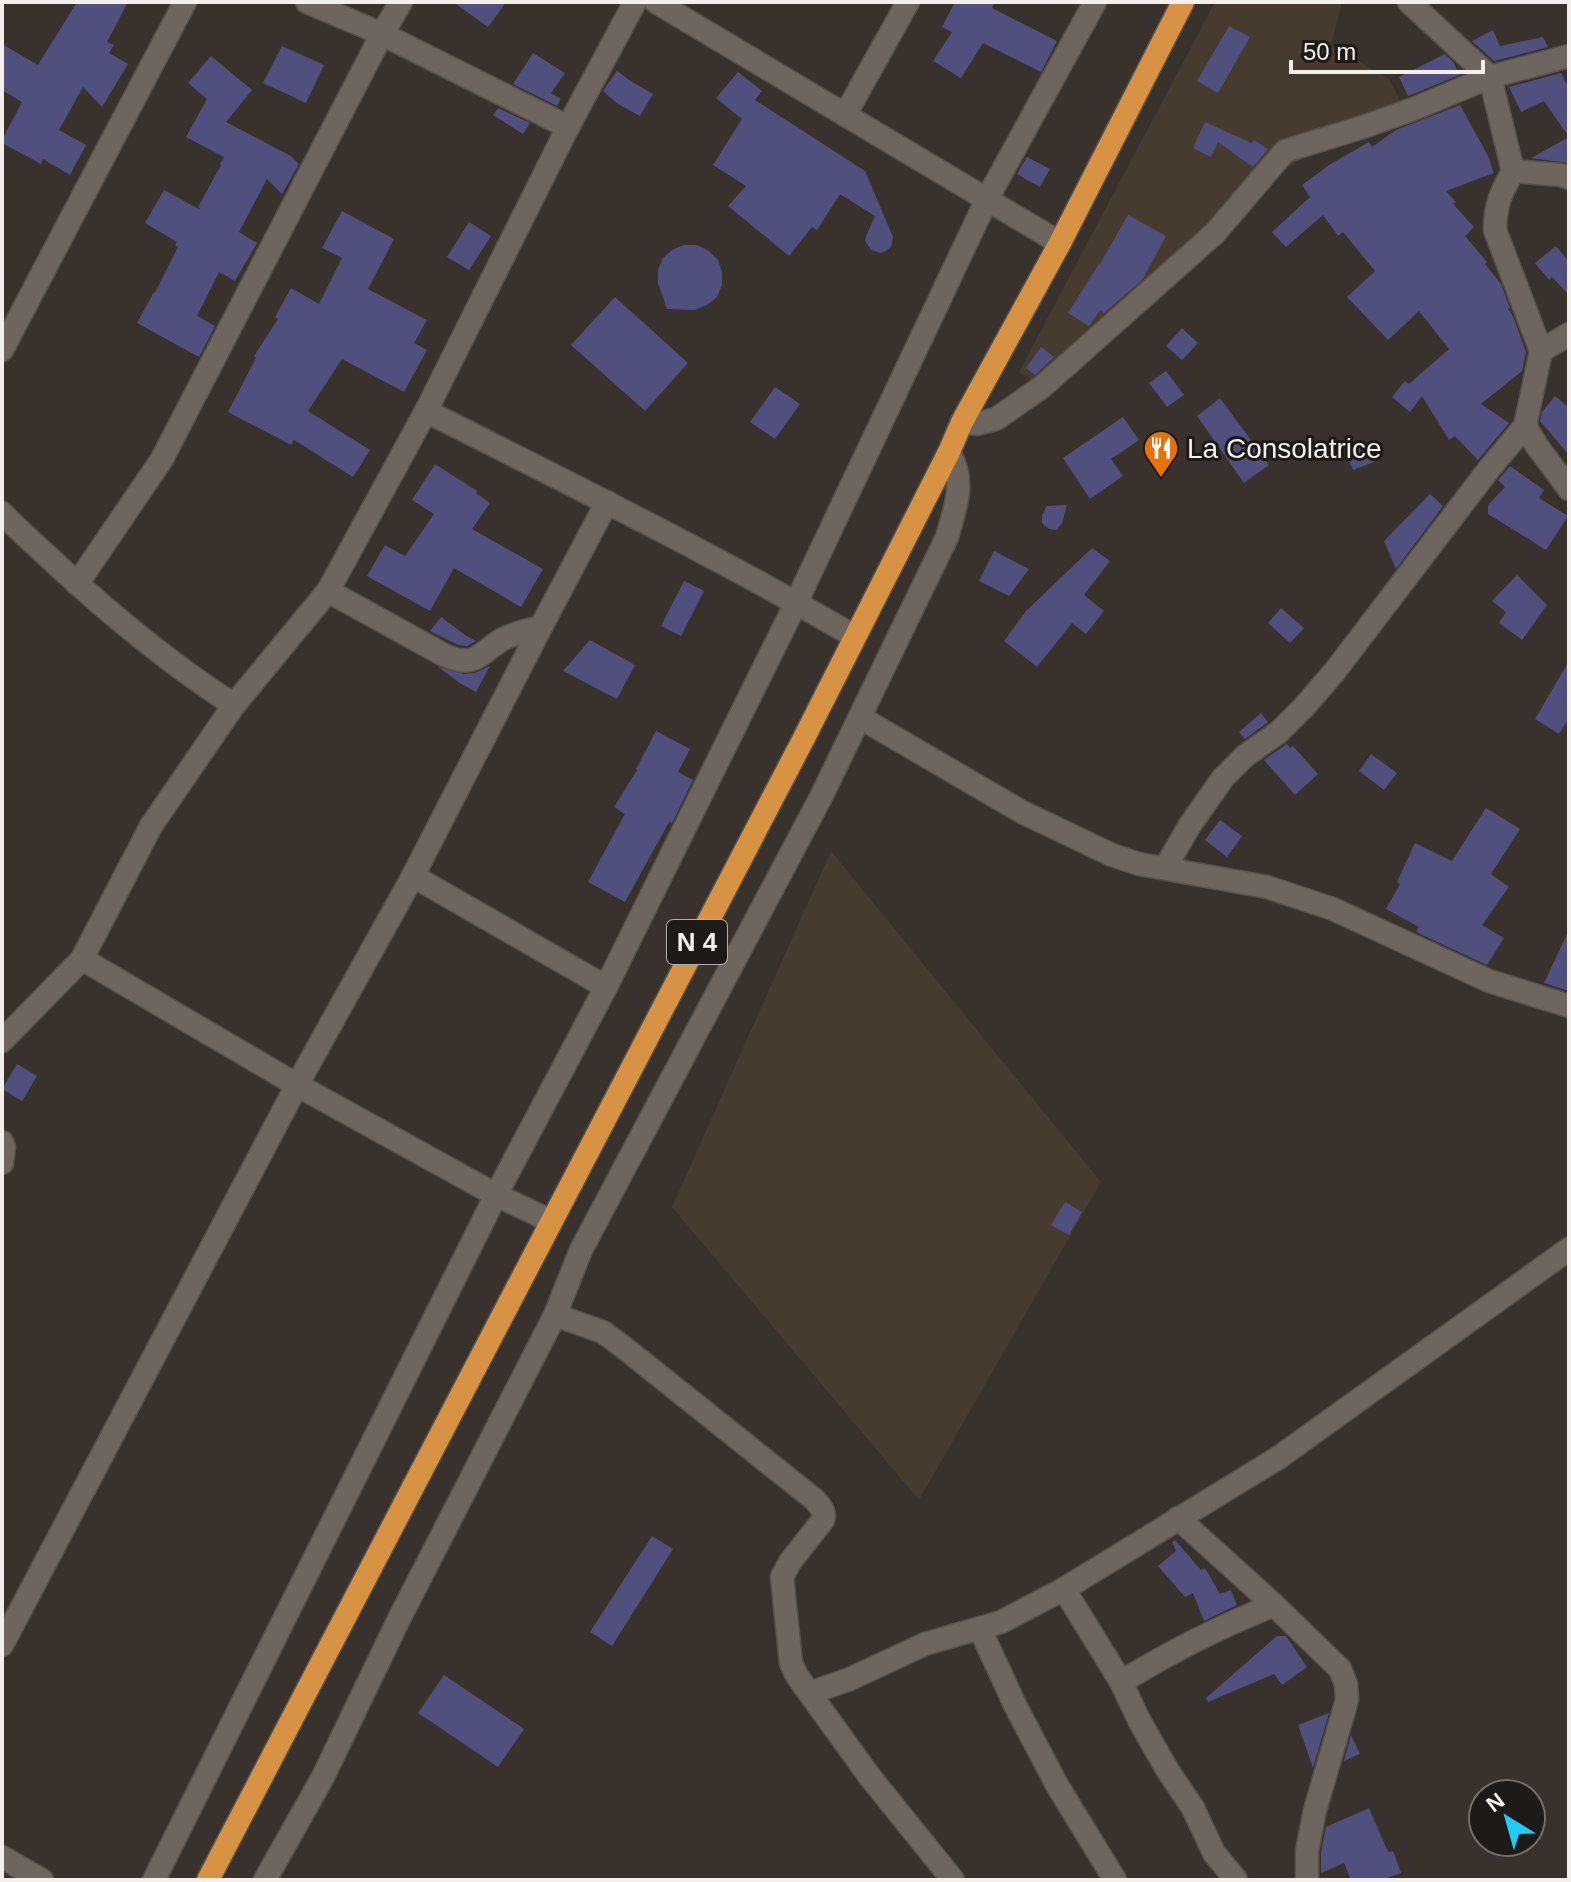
<svg xmlns="http://www.w3.org/2000/svg" width="1571" height="1882" viewBox="0 0 1571 1882" font-family="Helvetica,sans-serif">
<style>
.built{fill:#473b30}
.building{fill:#50507e}
.lines{fill:none;stroke-linecap:round;stroke-linejoin:round}
.minor-casing{stroke:#57514b;stroke-width:25}
.trunk-casing{stroke:#57514b;stroke-width:25}
.minor{stroke:#6e665e;stroke-width:22}
.trunk{stroke:#d89244;stroke-width:22}
.labels{text-anchor:middle;stroke-width:6;stroke-linejoin:round;paint-order:stroke}
.shield{fill:#1d1a17;stroke:#b4afab;stroke-width:2}
.shield-label{font-size:26px;font-weight:bold;fill:#f4efeb}
.poi-label{font-size:28px;fill:#f4efeb;stroke:#1d1a17;text-anchor:start}
</style>
<rect width="100%" height="100%" fill="#39312b"/>
<!-- built -->
<g class="built">
<polygon points="1215,2 1342,2 1331,46 1389,79 1404,108 1363,122 1282,171 1041,386 1019,372"/>
<polygon points="831,851 1101,1182 919,1500 672,1207"/>
</g>
<!-- building -->
<g class="building">
<polygon points="77,2 128,2 107,42 114,45 109,53 128,64 102,107 83,87 59,130 86,145 70,175 43,159 41,164 2,143 2,140 22,102 2,90 2,44 38,65"/>
<polygon points="453,2 506,2 488,27"/>
<polygon points="955,2 995,2 992,8 1057,41 1041,72 983,43 961,78 933,61 952,32 942,27"/>
<polygon points="1229,26 1250,37 1218,93 1197,81"/>
<polygon points="1493,30 1500,46 1543,37 1548,47 1494,61 1472,41"/>
<polygon points="282,46 324,65 306,103 263,83"/>
<polygon points="533,53 565,73 551,93 561,99 557,106 513,84"/>
<polygon points="1445,54 1454,63 1459,75 1408,96 1399,77"/>
<polygon points="211,56 252,90 226,122 291,156 299,164 282,194 267,179 239,232 257,243 235,281 219,272 197,316 215,326 199,357 137,323 154,292 155,293 178,247 175,245 177,242 145,223 164,190 201,210 198,207 221,165 220,164 224,157 186,137 207,99 188,83"/>
<polygon points="617,71 629,80 653,94 640,116 618,104 603,91"/>
<polygon points="738,72 762,91 755,100 865,171 893,237 891,247 886,251 881,253 871,250 865,241 866,236 875,216 840,194 817,230 812,227 789,256 728,206 746,186 713,165 742,119 716,98"/>
<polygon points="1561,73 1569,89 1569,163 1531,158 1569,137 1544,101 1521,112 1509,87"/>
<polygon points="1460,105 1488,156 1494,173 1446,191 1456,202 1453,204 1474,227 1465,236 1487,262 1485,264 1501,284 1510,308 1508,309 1513,316 1526,352 1522,371 1481,404 1509,423 1478,460 1455,436 1449,440 1422,396 1410,412 1392,397 1405,381 1409,384 1449,349 1419,311 1388,340 1347,297 1375,271 1343,232 1338,236 1323,215 1286,247 1272,232 1310,197 1302,185 1329,165 1369,142 1372,147 1396,130"/>
<polygon points="498,108 530,123 523,134 493,115"/>
<polygon points="1205,122 1251,143 1254,140 1268,149 1253,167 1218,142 1211,157 1193,148"/>
<polygon points="1027,157 1050,169 1040,187 1017,174"/>
<polygon points="342,211 394,239 368,289 427,320 414,343 427,350 404,392 342,359 308,411 370,450 353,477 294,440 291,445 228,412 256,358 254,356 278,319 275,317 291,288 319,304 342,258 322,248"/>
<polygon points="1128,215 1166,236 1143,279 1104,313 1100,310 1089,326 1068,313 1099,264 1100,264"/>
<polygon points="469,222 491,236 469,270 447,257"/>
<polygon points="684,245 697,245 709,251 718,260 722,272 722,285 717,297 707,305 695,310 667,309 658,283 658,270 663,258 672,250"/>
<polygon points="1556,246 1569,262 1569,295 1552,277 1549,280 1535,263"/>
<polygon points="615,297 688,363 645,411 571,345"/>
<polygon points="1182,328 1198,343 1182,360 1166,346"/>
<polygon points="1041,347 1054,357 1035,375 1026,368"/>
<polygon points="1166,371 1184,395 1167,407 1149,383"/>
<polygon points="775,387 800,404 775,439 750,422"/>
<polygon points="1555,396 1569,408 1569,455 1540,421 1542,412"/>
<polygon points="1220,398 1269,465 1244,483 1197,416"/>
<polygon points="1123,417 1139,440 1111,459 1123,476 1090,499 1063,458"/>
<polygon points="1366,444 1374,462 1353,470 1346,453"/>
<polygon points="435,464 477,491 476,493 490,503 472,529 543,569 521,607 454,568 430,611 367,576 385,545 405,556 434,514 412,500"/>
<polygon points="1510,466 1544,490 1539,498 1568,516 1546,550 1488,514 1488,505 1505,487 1498,480"/>
<polygon points="1430,494 1443,506 1396,569 1384,541"/>
<polygon points="1067,505 1062,523 1057,530 1049,529 1042,523 1042,515 1047,506"/>
<polygon points="1092,548 1110,561 1084,595 1104,611 1086,634 1072,623 1037,667 1004,641 1026,611"/>
<polygon points="994,551 1029,569 1009,596 979,581"/>
<polygon points="1517,575 1547,605 1522,640 1499,623 1506,612 1492,601"/>
<polygon points="684,581 704,591 681,636 661,626"/>
<polygon points="1281,608 1304,628 1290,643 1268,623"/>
<polygon points="441,617 465,635 476,641 467,646 458,645 430,631"/>
<polygon points="590,640 635,665 617,699 563,671"/>
<polygon points="1569,661 1569,718 1559,734 1535,719"/>
<polygon points="490,666 476,692 460,683 438,667 464,674 475,673"/>
<polygon points="1261,713 1268,722 1245,739 1239,732"/>
<polygon points="656,731 690,749 678,772 693,780 672,823 669,822 625,902 588,882 625,814 614,807 637,770 636,769"/>
<polygon points="1287,744 1290,748 1293,746 1318,774 1295,795 1264,760"/>
<polygon points="1371,754 1397,773 1384,790 1359,771"/>
<polygon points="1486,808 1520,829 1491,874 1509,887 1482,925 1504,938 1487,965 1416,932 1419,927 1386,909 1400,884 1397,882 1415,843 1452,861"/>
<polygon points="1220,820 1242,836 1227,857 1205,840"/>
<polygon points="1569,930 1569,991 1544,983"/>
<polygon points="17,1064 37,1076 22,1101 2,1089"/>
<polygon points="1065,1202 1082,1212 1069,1235 1051,1225"/>
<polygon points="652,1536 673,1549 612,1646 590,1632"/>
<polygon points="1175,1540 1201,1570 1205,1568 1220,1594 1231,1590 1237,1605 1204,1621 1193,1593 1185,1597 1158,1566 1176,1551 1172,1542"/>
<polygon points="1277,1636 1286,1636 1307,1667 1282,1685 1274,1674 1208,1702 1206,1698"/>
<polygon points="444,1675 524,1729 498,1767 418,1713"/>
<polygon points="1329,1713 1313,1768 1298,1725"/>
<polygon points="1351,1735 1360,1754 1344,1761"/>
<polygon points="1369,1808 1388,1852 1393,1851 1401,1873 1381,1880 1351,1880 1344,1863 1321,1873 1321,1852 1326,1827"/>
</g>
<g class="lines">
<!-- minor casing -->
<g class="minor-casing">
<g id="minor">
<polyline points="307,2 382,34 568,127"/>
<polyline points="656,2 1060,243"/>
<polyline points="845,115 908,2"/>
<polyline points="1513,171 1561,175 1569,178"/>
<polyline points="2,350 185,2"/>
<polyline points="1541,351 1569,334"/>
<path d="M426,411c144,73 289,144 428,225"/>
<polyline points="962,422 976,424 996,419 1042,387 1215,233 1285,151 1366,126 1416,108 1490,77 1569,56"/>
<polyline points="1525,426 1537,446 1569,489"/>
<path d="M2,513c17,18 36,34 54,51 56,52 114,100 178,141"/>
<polyline points="77,584 162,459 382,34 401,2"/>
<path d="M328,591l116,64c32,14 34,-1 59,-16 12,-6 24,-9 38,-12"/>
<polyline points="861,718 1022,812 1112,855 1139,864 1267,887 1333,909 1489,981 1569,1006"/>
<path d="M1165,868l25,-43 33,-47 22,-22 34,-24 25,-25 31,-36 154,-202 36,-43 16,-75 -46,-121c0,-25 6,-37 18,-59l-23,-94 -81,-75"/>
<polyline points="413,876 606,987"/>
<polyline points="82,959 297,1085 496,1195 551,1221"/>
<polyline points="2,1041 82,959 151,826 234,705 328,591 426,411 568,127 635,2"/>
<polyline points="2,1142 4,1147 2,1163"/>
<path d="M555,1315l48,17 19,14 193,154c5,6 11,12 8,20l-33,42 -8,15 9,86 6,13 73,101 83,103"/>
<polyline points="1178,1518 1274,1605 1340,1669 1346,1684 1347,1700 1315,1810 1307,1851 1307,1880"/>
<path d="M1064,1589l57,93c49,-30 100,-56 153,-77"/>
<polyline points="980,1629 1016,1707 1057,1785 1115,1880"/>
<polyline points="2,1645 297,1085 413,876 541,627 607,502"/>
<polyline points="1121,1682 1140,1722 1168,1771 1193,1808 1214,1853 1236,1880"/>
<polyline points="810,1693 850,1679 925,1644 1001,1622 1064,1589 1278,1458 1569,1249"/>
<polyline points="2,1857 42,1880"/>
<polyline points="154,1880 496,1195 606,987 796,603 987,199 1095,2"/>
<path d="M265,1880l58,-103 76,-158 156,-304 26,-65 240,-453 126,-260c9,-32 19,-54 2,-85"/>
</g>
</g>
<!-- trunk casing -->
<g class="trunk-casing">
<polyline id="trunk" points="208,1880 804,738 949,452 962,422 1060,243 1183,2"/>
</g>
<!-- minor -->
<use href="#minor" class="minor"/>
<!-- trunk -->
<use href="#trunk" class="trunk"/>
</g>
<!-- icons -->
<defs>
<g id="restaurant-pin" transform="scale(1.8)"><path d="M0 17L-7.5 6A9.5 9.5 0 1 1 7.5 6Z" fill="#e8710a" stroke="#1d1a17"/><path d="M-5-6h1v4h1v-4h1v4h1v-4h1v5L-1.5 .5V6h-2V.5L-5-1ZM5-6V6H3V1.5H1.5Q1.5-4 5-6Z" fill="#fff"/></g>
</defs>
<g fill-rule="evenodd">
<use href="#restaurant-pin" x="1161" y="448"/>
</g>
<g class="labels">
<!-- shield labels -->
<rect class="shield" x="667" y="920" width="60" height="44" rx="6"/>
<g class="shield-label">
<text x="697" y="951">N 4</text>
</g>
<!-- poi labels -->
<g class="poi-label">
<text x="1187" y="458">La Consolatrice</text>
</g>
</g>
<!-- border -->
<rect width="1571" height="1882" fill="none" stroke="#f4efeb" stroke-width="8"/>
<!-- north arrow -->
<g transform="translate(1507 1818) rotate(323)"><circle r="38" fill="#1d1a17" stroke="#736f6c" stroke-width="2"/>
<path d="M0-6L14 30L0 20L-14 30Z" fill="#21c9fd"/>
<text y="-12" font-size="22" font-weight="bold" text-anchor="middle" fill="#f4efeb">N</text>
</g>
<!-- scale -->
<path d="M1291 60v12h192v-12" fill="none" stroke="#f4efeb" stroke-width="4"/>
<text x="1303" y="60" font-size="24" fill="#f4efeb" stroke="#1d1a17" stroke-width="6" paint-order="stroke">50 m</text>
</svg>
